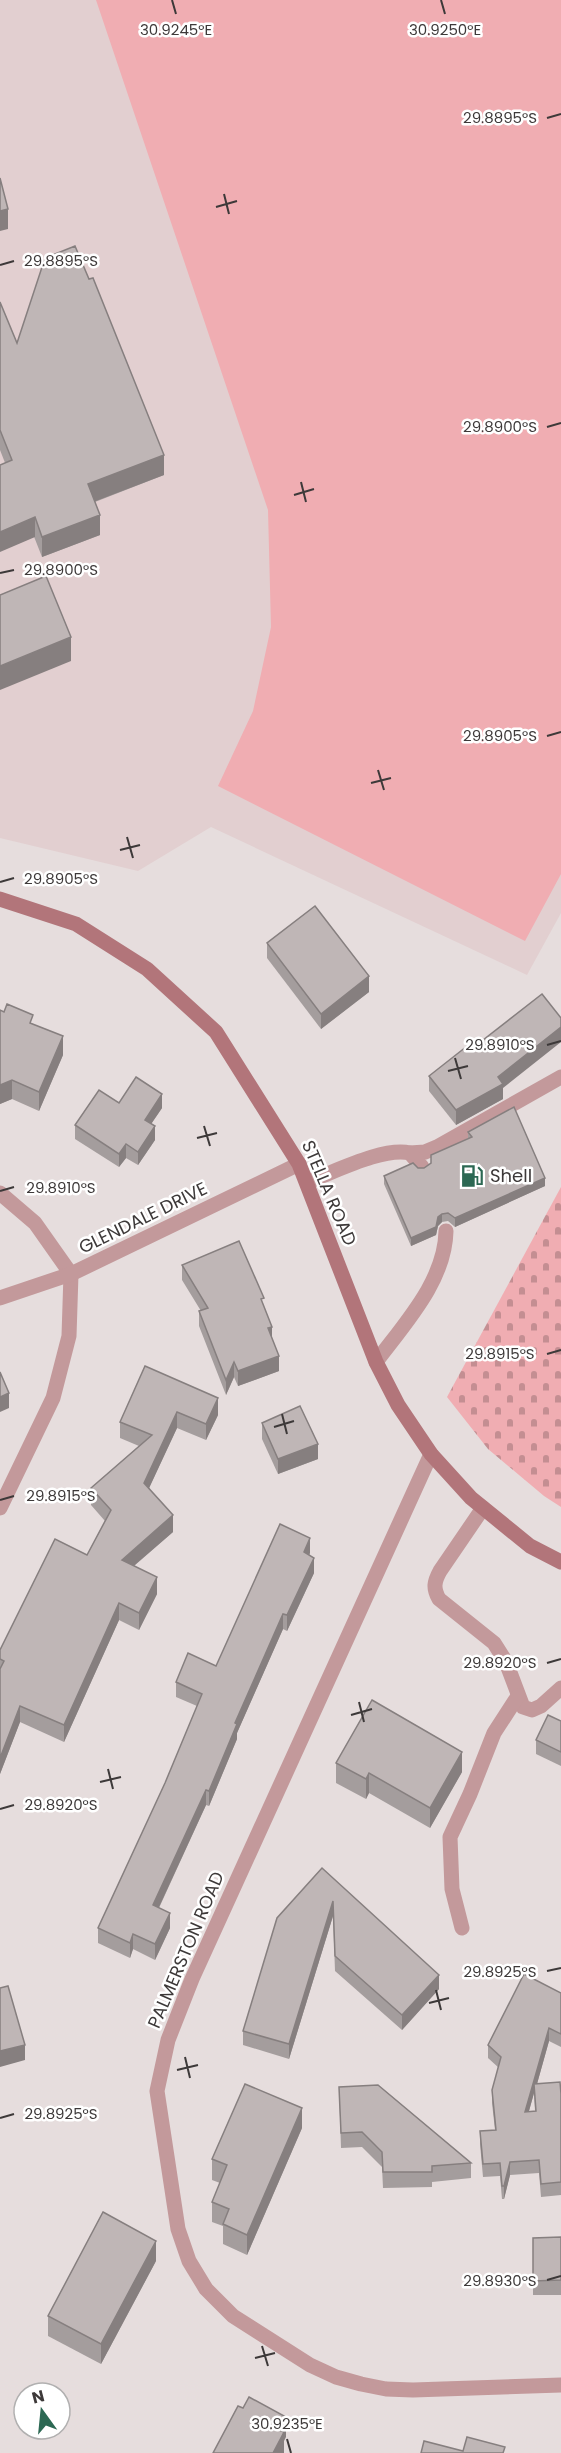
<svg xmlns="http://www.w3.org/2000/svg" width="561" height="2453" viewBox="0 0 561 2453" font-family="Poppins,sans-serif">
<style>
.built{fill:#e2cfd0}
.cemetery{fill:url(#cemetery-stones)}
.pitch{fill:#f0adb2}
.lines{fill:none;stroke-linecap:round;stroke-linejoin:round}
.lane{stroke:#c3999b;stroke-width:15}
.street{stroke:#c3999b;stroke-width:15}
.secondary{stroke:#b2757a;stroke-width:15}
.wall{fill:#a49d9d;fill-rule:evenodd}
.shaded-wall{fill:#867f7f}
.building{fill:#bfb6b6;stroke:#867f7f;stroke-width:1.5}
.ticks{fill:none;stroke:#3d3939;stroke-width:2}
.labels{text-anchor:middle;stroke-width:5;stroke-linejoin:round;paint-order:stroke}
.poi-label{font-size:18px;fill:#3d3939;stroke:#fff;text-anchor:start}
.street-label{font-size:18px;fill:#3d3939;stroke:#fff}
.ticks-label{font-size:15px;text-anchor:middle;fill:#3d3939;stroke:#fff;stroke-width:5;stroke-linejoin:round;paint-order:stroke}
</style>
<defs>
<pattern id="cemetery-stones" width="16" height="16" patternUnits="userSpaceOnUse" patternTransform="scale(1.5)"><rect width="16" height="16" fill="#f0adb2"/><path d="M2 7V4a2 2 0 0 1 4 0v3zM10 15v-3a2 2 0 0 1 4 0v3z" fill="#c48e92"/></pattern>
</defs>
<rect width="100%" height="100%" fill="#e6dddd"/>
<!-- built -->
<polygon class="built" points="0,0 561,0 561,913 527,975 211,827 138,871 0,838"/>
<!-- cemetery -->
<polygon class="cemetery" points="561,1187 561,1507 544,1496 488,1449 447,1397"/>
<!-- pitch -->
<polygon class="pitch" points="96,0 561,0 561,874 525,941 218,786 253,711 271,627 268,510"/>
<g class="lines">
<!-- lane -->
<g class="lane">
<polyline points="410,1153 425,1152 437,1147 561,1077"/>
<path d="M307,1182c28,-10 75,-35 103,-29l12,14"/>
<path d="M376,1362c29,-39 69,-81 70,-131"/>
<path d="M483,1508l-43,63c-6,11 -7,17 -1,28l55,44 12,19 17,45 9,3 9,-4 20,-18"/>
<polyline points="462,1928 452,1889 450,1837 470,1794 494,1733 518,1696"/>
</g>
<!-- street -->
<g class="street">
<polyline points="0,1193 35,1223 71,1274 69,1336 53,1398 0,1508"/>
<polyline points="0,1298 71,1274 299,1164"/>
<polyline points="431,1454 192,1979 168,2040 157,2091 178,2229 189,2261 206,2289 233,2316 310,2365 336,2377 361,2384 386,2389 413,2390 561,2385"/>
</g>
<!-- secondary -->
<polyline class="secondary" points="0,899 76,924 147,969 216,1032 299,1164 376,1362 398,1405 431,1454 471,1498 530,1546 561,1562"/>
</g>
<!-- wall -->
<g class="wall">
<polygon points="0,302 17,343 164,475 95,502 100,535 42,557 0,450"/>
<polygon points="267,943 369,992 321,1029 267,958"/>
<polygon points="0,1010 33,1024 63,1055 39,1111 12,1099 0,1104"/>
<polygon points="474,1047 503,1088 503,1099 456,1125 429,1091 429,1076"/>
<polygon points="119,1103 162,1108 151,1124 155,1140 138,1165 126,1158 119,1167 75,1139 75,1125"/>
<polygon points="468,1132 545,1186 455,1227 448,1221 442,1222 438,1226 436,1235 411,1246 384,1184 384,1176 418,1168 424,1168 468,1139"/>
<polygon points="182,1265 272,1338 279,1371 238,1386 234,1377 226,1395 199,1326 199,1311 201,1311 182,1280"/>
<polygon points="145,1366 218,1415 206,1440 177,1428 149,1488 173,1532 134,1566 157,1594 139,1630 119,1620 64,1742 20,1722 0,1774 0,1650 87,1555 105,1521 91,1505 91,1488 139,1446 120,1438 120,1422"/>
<polygon points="262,1423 318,1459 278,1474 262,1439"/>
<polygon points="310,1553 309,1555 314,1573 287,1631 283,1629 237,1733 237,1739 209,1806 206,1805 159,1908 170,1928 155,1960 133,1949 130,1958 98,1943 98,1928 165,1783 197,1706 176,1697 176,1682 216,1666"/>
<polygon points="561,1721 561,1766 536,1754 536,1740"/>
<polygon points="336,1763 462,1772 430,1828 369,1793 366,1799 336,1783"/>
<polygon points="322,1868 439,1989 402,2030 335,1971 333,1916 289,2059 243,2045 243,2031"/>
<path d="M561,1993v54l-12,-6 -12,43 24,10v101l-20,2 -2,-24 -29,2 -6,24h-2l-2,-23 -17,1 -3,-33v-13l15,-1 -3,-27v-13l7,-22 -11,-10v-13zM534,2093l1,18h-6z"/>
<polygon points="339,2087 471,2163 471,2178 432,2182 432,2187 383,2188 382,2167 362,2147 341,2148"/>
<polygon points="302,2128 247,2255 223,2244 223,2226 212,2222 212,2202 220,2183 212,2180 212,2159"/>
<polygon points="561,2237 561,2295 533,2295 533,2238"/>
<polygon points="156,2261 101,2364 48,2336 48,2316"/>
</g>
<!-- shaded-wall -->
<g class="shaded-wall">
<polygon points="8,209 8,229 0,231 0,211"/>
<polygon points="164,455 164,475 88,504 88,484"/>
<polygon points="100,515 100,535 42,557 42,537"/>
<polygon points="35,517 35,537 0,552 0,532"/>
<polygon points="71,637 71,661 0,690 0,666"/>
<polygon points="369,976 369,992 321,1029 321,1014"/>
<polygon points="561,1027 561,1042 503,1088 503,1099 456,1125 456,1110"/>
<polygon points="63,1036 63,1055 39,1111 39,1092"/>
<polygon points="12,1080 12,1099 0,1104 0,1085"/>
<polygon points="162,1094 162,1108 145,1133 145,1120"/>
<polygon points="155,1126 155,1140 138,1165 138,1152"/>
<polygon points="126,1144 126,1158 119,1167 119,1154"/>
<polygon points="545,1178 545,1186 455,1227 455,1218"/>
<polygon points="442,1214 442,1222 438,1226 436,1235 411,1246 411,1238"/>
<polygon points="272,1327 272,1342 268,1328"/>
<polygon points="279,1356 279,1371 238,1386 238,1371"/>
<polygon points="234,1362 234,1377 226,1395 226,1380"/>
<polygon points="9,1393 9,1408 0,1412 0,1397"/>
<polygon points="218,1398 218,1415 206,1440 206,1424"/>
<polygon points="177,1412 177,1428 144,1499 144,1483"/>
<polygon points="318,1444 318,1459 278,1474 278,1459"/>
<polygon points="173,1515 173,1532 122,1576 122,1560"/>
<polygon points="310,1538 310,1553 304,1568 304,1552"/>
<polygon points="314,1558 314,1573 287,1631 287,1615"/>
<polygon points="157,1577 157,1594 139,1630 139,1613"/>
<polygon points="119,1603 119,1620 64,1742 64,1725"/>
<polygon points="283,1614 283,1629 237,1733 237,1739 209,1806 209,1791 235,1723"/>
<polygon points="20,1706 20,1722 0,1774 0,1758"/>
<polygon points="462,1752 462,1772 430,1828 430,1808"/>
<polygon points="369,1773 369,1793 366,1799 366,1779"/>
<polygon points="206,1790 206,1805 153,1920 153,1905"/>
<polygon points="333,1901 333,1916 289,2059 289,2044"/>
<polygon points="170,1913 170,1928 155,1960 155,1944"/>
<polygon points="133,1934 133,1949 130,1958 130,1943"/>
<polygon points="439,1975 439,1989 402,2030 402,2015"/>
<polygon points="549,2028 549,2041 535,2091 534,2084 534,2093 525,2125 525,2112"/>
<polygon points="25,2045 25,2060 0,2067 0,2051"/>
<polygon points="302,2108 302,2128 247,2255 247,2235"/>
<polygon points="510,2162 510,2175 504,2199 504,2186"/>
<polygon points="156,2241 156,2261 101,2364 101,2344"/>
<polygon points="286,2417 286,2437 284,2441 284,2453 273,2453 279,2430"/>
</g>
<!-- building -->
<g class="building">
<polygon points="0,178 8,209 0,211"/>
<polygon points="75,246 89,279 93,278 164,455 88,484 100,515 42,537 35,517 0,532 0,465 12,460 0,430 0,302 17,343 45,258"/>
<polygon points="46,576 71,637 0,666 0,595"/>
<polygon points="315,906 369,976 321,1014 267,943"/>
<polygon points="542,994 561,1018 561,1027 498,1077 503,1084 456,1110 429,1076 471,1043 474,1047"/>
<polygon points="7,1004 33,1015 30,1023 63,1036 39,1092 12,1080 0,1085 0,1010 4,1012"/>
<polygon points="136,1077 162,1094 145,1120 155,1126 138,1152 126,1144 119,1154 75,1125 99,1090 119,1103"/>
<polygon points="514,1107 545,1178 455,1218 448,1213 442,1214 438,1217 436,1227 411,1238 384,1176 413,1163 418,1168 424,1168 431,1163 431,1155 472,1137 468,1132"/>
<polygon points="239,1241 264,1298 261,1299 272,1327 268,1328 279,1356 238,1371 234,1362 226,1380 199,1311 208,1308 182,1265"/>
<polygon points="145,1366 218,1398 206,1424 177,1412 144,1483 173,1515 122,1560 157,1577 139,1613 119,1603 64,1725 20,1706 0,1758 0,1669 4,1661 0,1659 0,1650 55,1539 87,1555 111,1510 91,1488 152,1435 120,1422"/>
<polygon points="0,1372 9,1393 0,1397"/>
<polygon points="300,1406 318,1444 278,1459 262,1423"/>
<polygon points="280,1524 310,1538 304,1552 314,1558 287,1615 283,1614 235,1723 237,1724 209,1791 206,1790 153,1905 170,1913 155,1944 133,1934 130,1943 98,1928 165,1783 202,1694 176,1682 188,1653 216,1666"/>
<polygon points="372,1700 462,1752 430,1808 369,1773 366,1779 336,1763"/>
<polygon points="548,1715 561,1721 561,1752 536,1740"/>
<polygon points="322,1868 439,1975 402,2015 335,1956 333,1901 289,2044 243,2031 277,1918"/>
<polygon points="524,1974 561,1993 561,2034 549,2028 525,2112 536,2111 534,2084 560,2082 561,2094 561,2182 541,2184 539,2160 510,2162 504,2186 502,2186 500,2163 483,2164 480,2131 496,2130 492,2090 501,2057 488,2045"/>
<polygon points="8,1986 25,2045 0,2051 0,1988"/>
<polygon points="245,2084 302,2108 247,2235 223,2224 229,2209 212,2202 227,2165 212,2159"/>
<polygon points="378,2085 471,2163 432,2166 432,2172 383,2172 382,2152 362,2132 341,2133 339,2087"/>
<polygon points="103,2212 156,2241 101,2344 48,2316"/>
<polygon points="561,2237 561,2280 533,2281 533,2238"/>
<polygon points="249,2397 286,2417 279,2430 284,2432 273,2453 213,2453 238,2406 243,2408"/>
<polygon points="467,2437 505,2447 503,2453 421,2453 424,2441 463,2451"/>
</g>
<!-- ticks -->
<path class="ticks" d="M172,0l4,14M441,0l4,14M547,118l14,-4M224,194l5,20M216,207l21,-6M0,265l14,-4M547,427l14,-4M301,482l5,20M294,495l20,-6M0,573l14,-3M547,736l14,-4M378,770l6,20M371,783l20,-5M127,837l6,21M120,850l20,-5M0,882l14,-4M547,1045l14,-4M455,1058l6,21M448,1071l20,-5M204,1126l6,20M197,1138l20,-5M0,1191l14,-4M547,1354l14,-4M282,1414l5,20M274,1427l20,-6M0,1500l14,-4M547,1663l14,-4M359,1702l5,20M351,1715l21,-6M108,1769l5,20M100,1782l21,-5M0,1809l14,-4M547,1971l14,-3M436,1990l5,20M429,2003l20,-5M185,2057l5,21M177,2070l21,-5M0,2118l14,-4M547,2280l14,-4M262,2346l6,20M255,2358l20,-5M287,2439l4,14"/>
<!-- icons -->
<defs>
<g id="fuel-bare" transform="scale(1.8)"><path d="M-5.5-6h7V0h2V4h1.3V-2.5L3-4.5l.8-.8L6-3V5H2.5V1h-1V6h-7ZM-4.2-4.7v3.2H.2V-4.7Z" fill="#2c6853" stroke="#fff" stroke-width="2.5" paint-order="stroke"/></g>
</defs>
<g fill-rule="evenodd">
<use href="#fuel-bare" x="472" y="1176"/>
</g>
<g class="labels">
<!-- poi labels -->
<g class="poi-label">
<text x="490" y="1182">Shell</text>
</g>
<!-- street labels -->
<g class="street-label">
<text transform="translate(329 1193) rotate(67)" y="6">STELLA ROAD</text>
<text transform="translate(143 1218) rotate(-26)" y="6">GLENDALE DRIVE</text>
<text transform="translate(186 1950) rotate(-67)" y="6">PALMERSTON ROAD</text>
</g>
</g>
<g class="ticks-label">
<text x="176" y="35">30.9245°E</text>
<text x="445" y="35">30.9250°E</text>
<text x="500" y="123">29.8895°S</text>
<text x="61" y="266">29.8895°S</text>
<text x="500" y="432">29.8900°S</text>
<text x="61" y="575">29.8900°S</text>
<text x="500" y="741">29.8905°S</text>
<text x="61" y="884">29.8905°S</text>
<text x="500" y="1050">29.8910°S</text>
<text x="61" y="1193">29.8910°S</text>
<text x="500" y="1359">29.8915°S</text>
<text x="61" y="1501">29.8915°S</text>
<text x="500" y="1668">29.8920°S</text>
<text x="61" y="1810">29.8920°S</text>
<text x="500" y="1977">29.8925°S</text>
<text x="61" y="2119">29.8925°S</text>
<text x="500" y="2286">29.8930°S</text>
<text x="287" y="2429">30.9235°E</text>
</g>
<!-- north arrow -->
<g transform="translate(42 2411) rotate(345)"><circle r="28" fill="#ffffff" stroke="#b1b0b0" stroke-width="1.5"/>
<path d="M0-4.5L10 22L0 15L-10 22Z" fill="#2c6853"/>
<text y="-9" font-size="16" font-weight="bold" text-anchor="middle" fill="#3d3939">N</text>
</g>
</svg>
